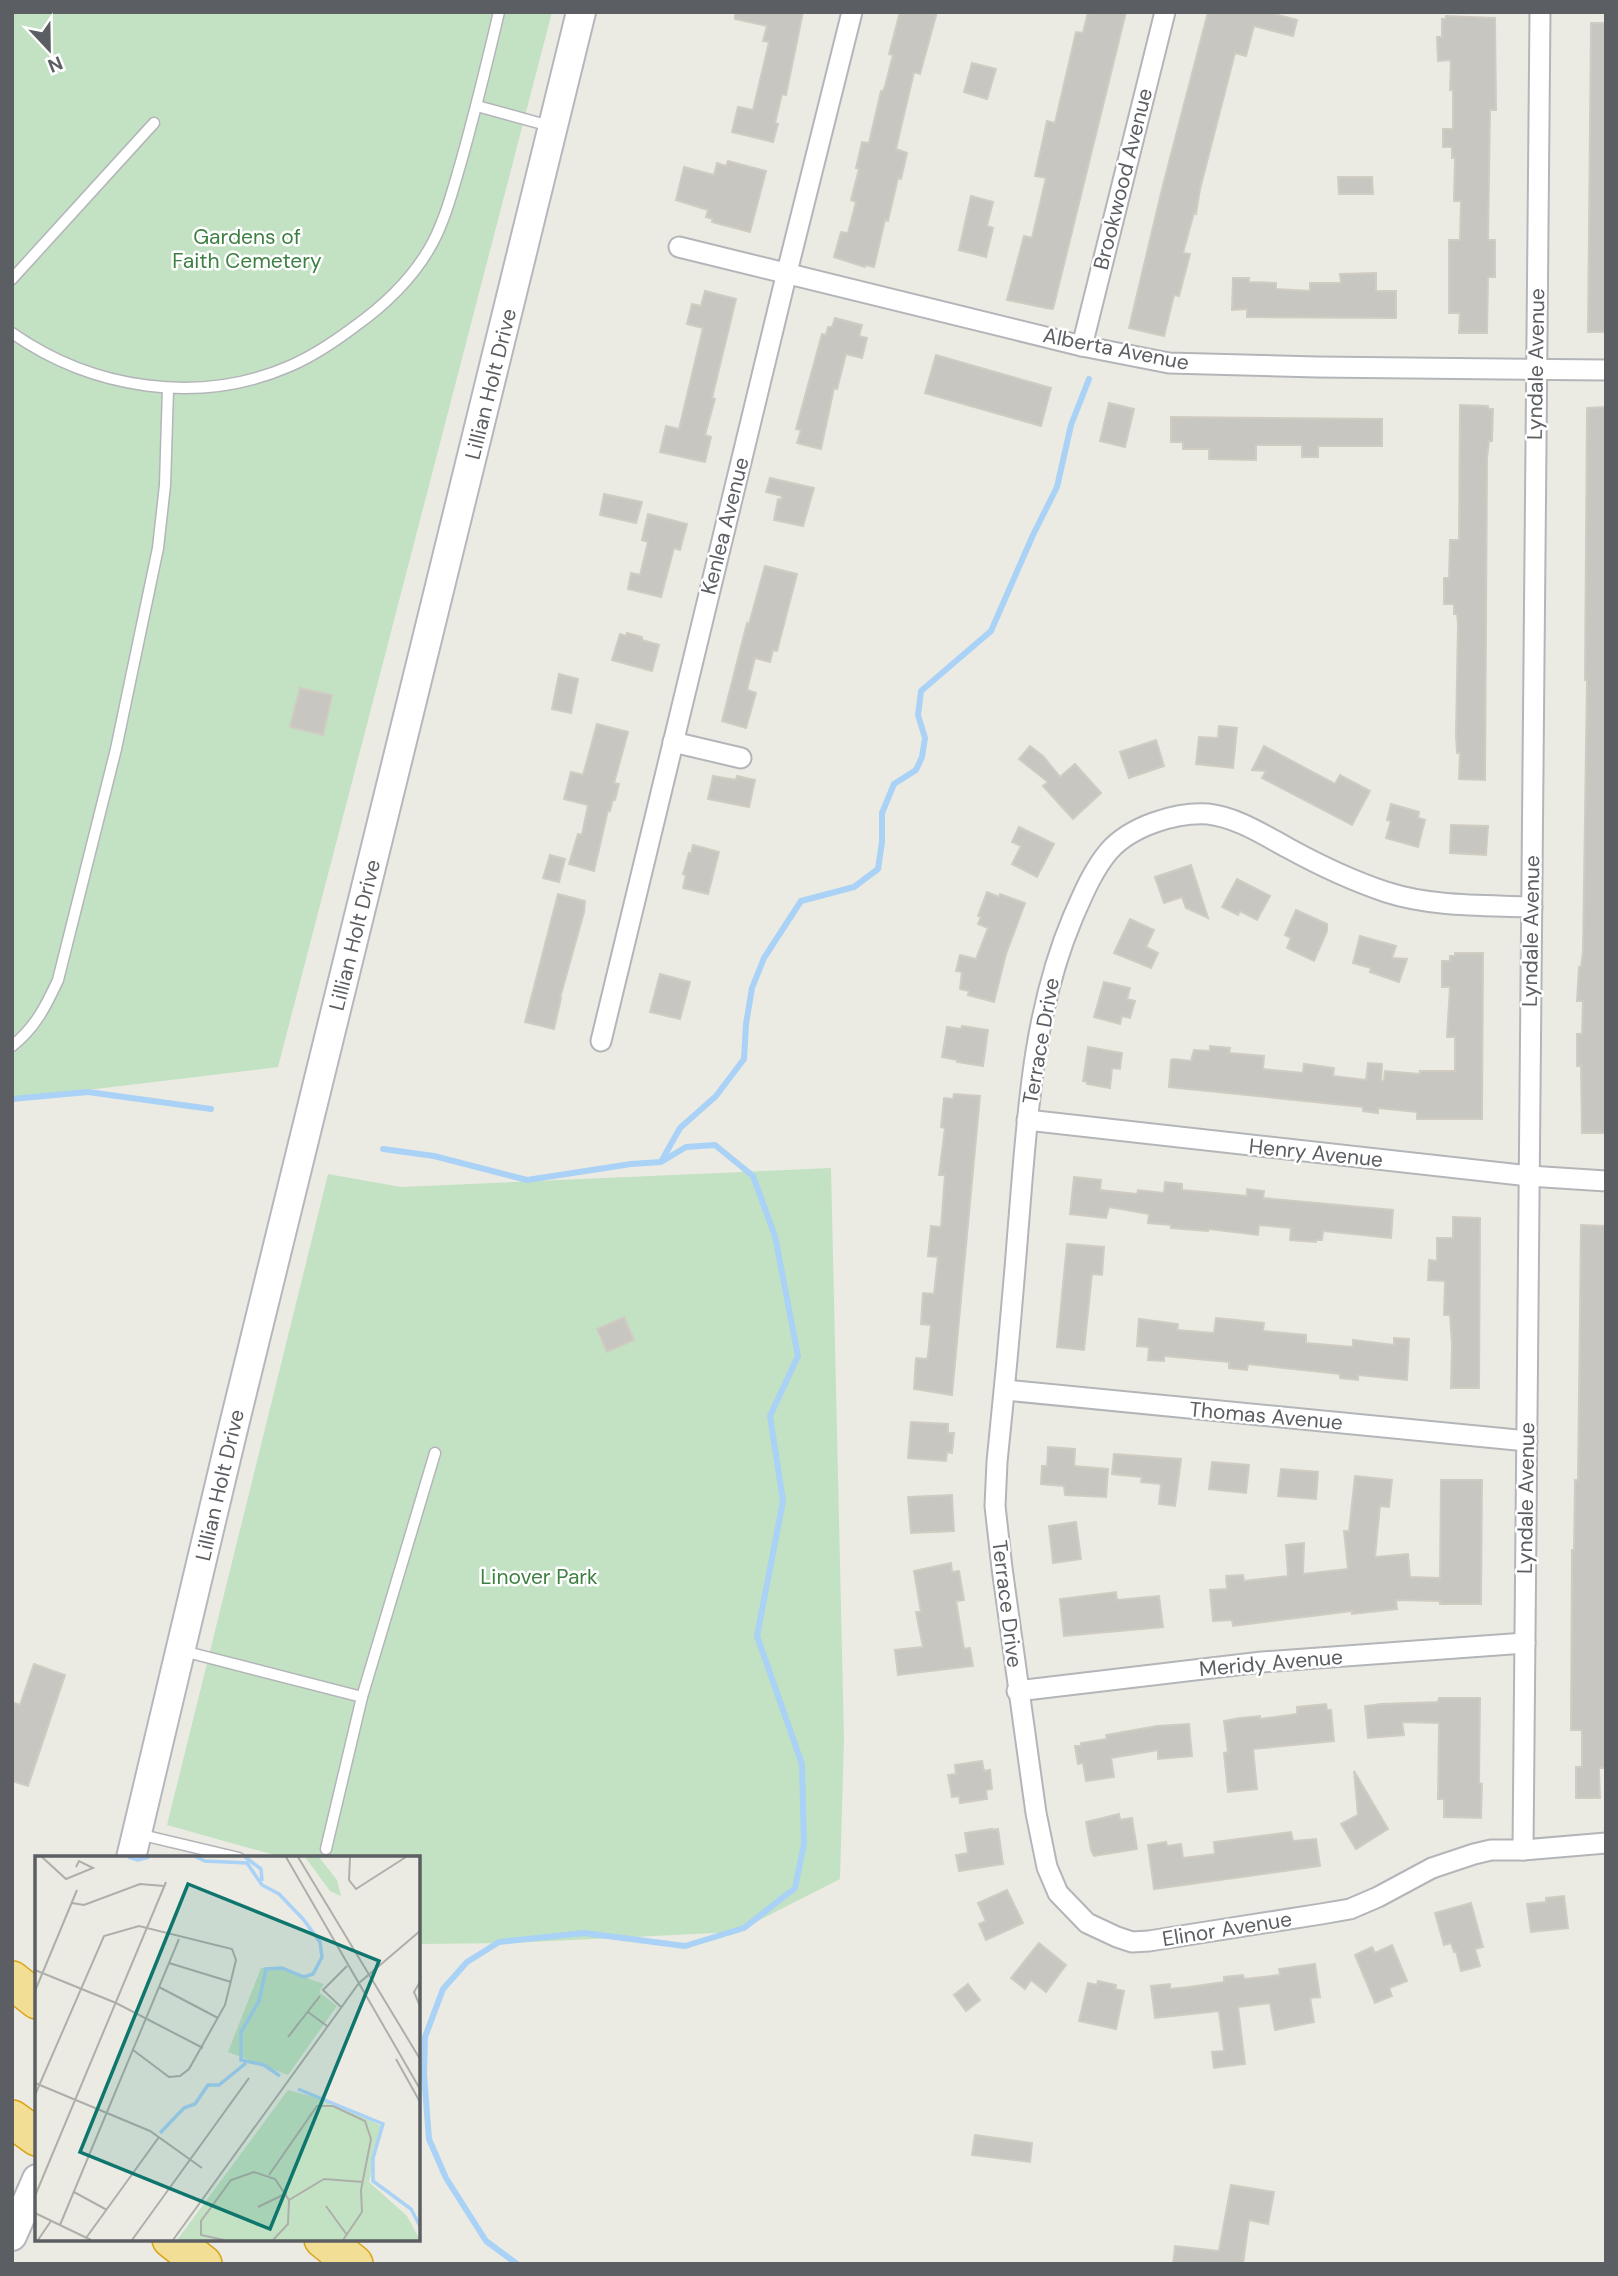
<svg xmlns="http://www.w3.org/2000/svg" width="1618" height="2276" viewBox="0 0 1618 2276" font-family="'DM Sans',sans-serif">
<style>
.green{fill:#c2e2c3}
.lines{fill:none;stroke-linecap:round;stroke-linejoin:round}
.stream{stroke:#a9d2f6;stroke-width:6}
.building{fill:#c8c6c0;stroke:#d0ccc2;stroke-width:2}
.service-casing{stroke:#b4b5b9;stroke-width:13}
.minor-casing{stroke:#b4b5b9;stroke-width:23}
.secondary-casing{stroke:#b5b7bc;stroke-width:32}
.motorway-casing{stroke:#daa316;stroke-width:40}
.service{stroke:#fff;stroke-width:10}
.minor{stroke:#fff;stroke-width:19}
.secondary{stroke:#fff;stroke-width:28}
.motorway{stroke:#f2de94;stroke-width:37}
.labels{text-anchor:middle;stroke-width:5;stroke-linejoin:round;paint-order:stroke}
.street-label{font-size:21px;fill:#5b5e62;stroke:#fff}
.park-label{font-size:21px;fill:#3d8042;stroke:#fff}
.inset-river{fill:none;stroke:#a9d2f6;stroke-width:3.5}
.inset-road{fill:none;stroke:#aeafab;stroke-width:2}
.view{fill:#0f766e;fill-opacity:0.15;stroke:#0f766e;stroke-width:3.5}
.inset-edge{fill:none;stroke:#5b5e62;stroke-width:3.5}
</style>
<rect width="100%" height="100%" fill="#ecebe3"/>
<!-- green -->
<g class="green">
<polygon points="12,12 552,12 278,1067 12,1099"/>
<polygon points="831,1168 844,1738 840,1879 736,1932 510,1943 418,1944 418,1858 285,1858 167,1825 328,1174 401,1187"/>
</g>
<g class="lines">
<!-- stream -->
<g class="stream">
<polyline points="12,1099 88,1092 211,1109"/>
<polyline points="383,1149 434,1156 527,1180 631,1164 661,1162 686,1147 715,1145 753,1176 775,1236 798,1356 770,1416 783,1501 757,1636 802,1764 804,1844 795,1888 744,1928 685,1946 584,1933 499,1942 467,1962 443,1989 425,2037 424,2074 429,2139 446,2178 486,2241 517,2264"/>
<polyline points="662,1160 680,1128 716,1096 744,1059 746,1024 752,988 764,958 801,901 854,887 878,869 882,842 882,813 894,784 916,770 922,757 925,738 918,715 921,691 991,631 1033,535 1057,487 1071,425 1089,379"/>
</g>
</g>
<!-- building -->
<g class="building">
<polygon points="735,12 803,12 786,95 782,94 775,123 778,124 773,142 732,132 738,107 753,110 769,42 763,41 767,26 735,19"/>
<polygon points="900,12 937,12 920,74 914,72 896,149 907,153 901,179 898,178 888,221 885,220 874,267 866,265 865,267 834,257 841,232 848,233 856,202 851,200 859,169 856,168 862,142 869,143 881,91 883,91 885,86 893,55 889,54"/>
<polygon points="1088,12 1126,12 1053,309 1046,308 1007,300 1024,236 1032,238 1046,178 1035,176 1047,121 1055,123 1076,32 1083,33"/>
<polygon points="1208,12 1267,12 1297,20 1293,36 1254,26 1246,56 1235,53 1200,189 1196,214 1194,213 1183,253 1190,254 1179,296 1174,295 1164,336 1129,328 1162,189"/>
<polygon points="1446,16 1495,18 1496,110 1490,110 1488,240 1495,240 1495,277 1488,277 1487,333 1459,333 1460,313 1449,313 1449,240 1460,240 1461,201 1454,201 1455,158 1452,158 1452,147 1443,147 1443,129 1453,129 1453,90 1450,90 1451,60 1438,61 1437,37 1442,37 1442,19 1446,19"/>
<polygon points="1591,23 1606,23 1606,332 1588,332"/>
<polygon points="972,63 996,69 987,99 964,92"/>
<polygon points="728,161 766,171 750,232 712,222 713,219 706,217 708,210 676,200 684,167 714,175 717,163 726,166"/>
<polygon points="1338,177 1372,177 1373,194 1339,194"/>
<polygon points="971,196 993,202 987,226 993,228 986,257 959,250"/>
<polygon points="1376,273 1376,291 1396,291 1396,318 1247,317 1247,309 1232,310 1233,278 1249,278 1249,282 1276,283 1276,289 1310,291 1310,283 1341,283 1340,274"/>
<polygon points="705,291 736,299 712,398 715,399 705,435 711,437 705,462 660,452 666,426 679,429 703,328 687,324 692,304 701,306"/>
<polygon points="835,318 862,325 859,336 867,338 862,358 846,354 837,389 834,388 821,449 797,443 801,430 796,429 822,334 826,335 828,327 832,327"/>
<polygon points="936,355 1051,388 1041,426 925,393"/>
<polygon points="1109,403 1134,409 1125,447 1100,441"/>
<polygon points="1460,405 1488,406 1488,409 1493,409 1492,441 1489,441 1487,458 1485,780 1459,779 1460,753 1457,753 1456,736 1458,624 1457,614 1454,614 1454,604 1444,604 1444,578 1449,578 1450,540 1459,540"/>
<polygon points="1606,407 1606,1133 1582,1133 1581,1066 1577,1066 1577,1034 1582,1034 1583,1001 1577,1001 1579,967 1581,967 1583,951 1587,680 1585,680 1587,408"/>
<polygon points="1171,417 1382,419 1382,446 1318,446 1318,457 1302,457 1302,445 1256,445 1256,460 1209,459 1209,449 1183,449 1183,442 1171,442"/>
<polygon points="770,478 814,488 803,526 774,520 778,499 781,500 782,496 766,492"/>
<polygon points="604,494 642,502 636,523 600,515"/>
<polygon points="648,514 687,524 680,550 674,548 661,597 628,589 631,573 640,575 648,542 642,540"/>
<polygon points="765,566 797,574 777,651 773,650 770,662 755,658 747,690 756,693 746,728 722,721 747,623 749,624"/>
<polygon points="627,633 642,637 642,640 659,645 652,671 612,660 620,634 626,636"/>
<polygon points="559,674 578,679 571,713 552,709"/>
<polygon points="300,688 332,695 323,735 290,727"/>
<polygon points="597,724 628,732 614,783 619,784 615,800 613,799 610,811 608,810 594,871 569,864 578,834 582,835 588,805 564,799 571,772 583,775"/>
<polygon points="1219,726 1237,728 1233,768 1196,764 1199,737 1218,738"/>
<polygon points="1156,740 1164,766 1129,778 1120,752"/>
<polygon points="1030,746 1043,756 1060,777 1075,764 1101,793 1073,819 1043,786 1048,782 1019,759"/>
<polygon points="1264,746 1335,784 1340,775 1370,791 1352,825 1262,778 1266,771 1252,770"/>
<polygon points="713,776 736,780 737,776 755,780 749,807 708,799"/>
<polygon points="1391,804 1419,812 1418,818 1425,820 1418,847 1386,838 1391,821 1387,820"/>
<polygon points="1451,825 1488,826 1486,855 1450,853"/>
<polygon points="1019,827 1054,844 1037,877 1012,864 1021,846 1012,842"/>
<polygon points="693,845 719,852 708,894 683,888 686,875 683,874 689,853 691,854"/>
<polygon points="550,855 565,859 559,882 543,878"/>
<polygon points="1191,865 1208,918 1186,908 1182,897 1164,903 1155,877"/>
<polygon points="1237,879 1270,896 1257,920 1240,911 1238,915 1222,907"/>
<polygon points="987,892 999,897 1000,894 1025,903 1006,954 994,1002 968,995 969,991 960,989 962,972 956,971 960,955 976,959 988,928 978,924 981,917 978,916"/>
<polygon points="558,894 585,901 584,912 560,998 561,998 554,1029 525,1022"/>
<polygon points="1296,910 1327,924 1327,931 1314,961 1287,948 1291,938 1285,935"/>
<polygon points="1130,919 1154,930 1146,947 1158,953 1151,968 1114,953"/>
<polygon points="1360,936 1396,946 1392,958 1407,959 1399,982 1370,972 1371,968 1353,963"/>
<polygon points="1455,953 1483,953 1482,1119 1417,1119 1417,1112 1378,1108 1378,1113 1363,1111 1363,1107 1169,1087 1171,1060 1174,1059 1191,1061 1194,1050 1210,1051 1210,1046 1230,1048 1229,1053 1264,1056 1263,1069 1303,1073 1304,1064 1334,1068 1333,1076 1366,1080 1368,1063 1382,1064 1381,1081 1384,1081 1385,1071 1420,1074 1420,1071 1455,1071 1455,1037 1447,1037 1450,987 1442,987 1442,961 1450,961 1450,956 1455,956"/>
<polygon points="660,974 690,982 680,1019 650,1012"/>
<polygon points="1104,982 1130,988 1127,999 1135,1001 1130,1018 1122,1016 1120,1024 1094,1017"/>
<polygon points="962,1026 988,1030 983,1066 957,1062 957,1060 942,1057 947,1027 961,1029"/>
<polygon points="1088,1047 1122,1053 1120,1069 1112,1068 1110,1088 1087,1084 1087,1082 1083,1081"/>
<polygon points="954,1094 980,1096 952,1395 914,1389 916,1358 927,1359 928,1355 931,1325 921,1324 923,1293 934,1294 938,1257 928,1256 931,1226 941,1227 945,1175 939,1175 945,1128 941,1127 944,1098 953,1099"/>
<polygon points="1074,1177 1101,1180 1100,1190 1137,1194 1138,1190 1164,1193 1165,1182 1182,1184 1182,1190 1247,1196 1247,1189 1264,1191 1263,1198 1393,1210 1391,1238 1323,1231 1322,1240 1316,1240 1316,1242 1290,1240 1291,1228 1259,1225 1258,1235 1209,1229 1208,1231 1171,1228 1171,1225 1148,1223 1149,1214 1109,1207 1106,1218 1070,1214"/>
<polygon points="1453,1217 1480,1218 1479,1388 1451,1388 1452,1344 1450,1315 1444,1315 1445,1281 1428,1280 1429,1260 1437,1261 1437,1238 1453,1238"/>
<polygon points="1581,1225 1606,1226 1606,1768 1599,1768 1600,1798 1576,1798 1576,1767 1582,1767 1582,1730 1571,1730 1572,1550 1574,1550 1575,1480 1578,1480"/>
<polygon points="1067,1244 1104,1247 1102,1275 1092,1274 1084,1350 1057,1347"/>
<polygon points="624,1317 634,1340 607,1352 597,1329"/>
<polygon points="1216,1318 1264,1323 1263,1331 1306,1335 1306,1343 1353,1347 1353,1340 1394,1345 1394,1338 1409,1339 1407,1380 1358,1375 1358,1380 1340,1378 1340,1374 1248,1364 1247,1370 1229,1368 1229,1362 1164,1356 1164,1361 1148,1360 1149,1347 1137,1346 1139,1319 1178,1324 1177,1330 1214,1333"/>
<polygon points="911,1422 948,1424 948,1433 954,1433 952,1453 947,1452 946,1461 908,1458"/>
<polygon points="1048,1447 1075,1449 1074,1466 1108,1469 1106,1497 1065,1495 1064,1486 1041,1484 1042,1466 1047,1466"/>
<polygon points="1114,1454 1181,1459 1175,1506 1159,1504 1161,1484 1141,1482 1142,1477 1112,1474"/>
<polygon points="1212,1462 1249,1465 1246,1493 1209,1489"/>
<polygon points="1281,1469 1318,1472 1316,1499 1278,1496"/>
<polygon points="1355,1476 1392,1480 1389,1507 1380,1506 1375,1557 1408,1554 1410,1577 1440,1578 1441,1480 1482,1480 1481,1604 1440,1604 1440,1601 1396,1600 1397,1609 1352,1614 1352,1611 1233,1626 1232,1620 1213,1621 1210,1590 1227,1589 1226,1576 1243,1575 1244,1581 1288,1576 1286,1545 1304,1543 1303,1574 1348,1569 1344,1531 1349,1531"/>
<polygon points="952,1495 954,1531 911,1533 908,1497"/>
<polygon points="1076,1522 1081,1559 1053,1563 1049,1526"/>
<polygon points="951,1563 952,1572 959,1571 964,1600 956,1601 964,1649 970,1648 973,1666 898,1675 895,1650 923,1647 916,1612 921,1612 914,1571"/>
<polygon points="1116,1592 1117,1600 1159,1596 1163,1627 1064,1636 1060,1599"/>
<polygon points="34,1664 65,1675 28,1786 12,1781 12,1702 20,1705"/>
<polygon points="1439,1698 1480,1698 1479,1783 1482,1784 1481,1818 1444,1817 1444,1799 1438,1799 1439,1723 1402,1722 1404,1735 1368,1738 1365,1706 1381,1704 1438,1702"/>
<polygon points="1326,1704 1327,1710 1331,1710 1334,1741 1253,1749 1257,1789 1228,1792 1224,1753 1228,1752 1224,1721 1240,1718 1260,1716 1260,1719 1297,1714 1297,1707"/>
<polygon points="1189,1724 1192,1756 1158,1759 1158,1750 1111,1758 1114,1777 1086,1781 1083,1763 1078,1764 1075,1746 1081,1746 1081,1743 1107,1739 1106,1735 1157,1726"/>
<polygon points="982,1761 984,1771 990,1770 992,1789 986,1790 987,1799 960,1803 959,1796 952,1797 948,1775 956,1774 955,1765"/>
<polygon points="1354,1771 1388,1829 1356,1849 1341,1824 1358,1815"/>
<polygon points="1119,1814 1120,1820 1132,1818 1137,1849 1094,1856 1091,1850 1086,1822"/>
<polygon points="992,1829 992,1830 998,1829 1003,1864 959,1871 956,1855 968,1853 965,1833"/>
<polygon points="1291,1832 1293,1841 1316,1839 1320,1866 1154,1889 1148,1845 1166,1842 1167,1846 1181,1844 1183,1858 1215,1854 1214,1842"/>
<polygon points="1007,1890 1023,1923 986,1940 979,1924 986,1921 978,1903"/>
<polygon points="1564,1896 1568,1928 1531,1932 1527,1904 1546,1902 1546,1898"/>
<polygon points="1471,1903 1483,1947 1475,1949 1480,1966 1461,1971 1456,1951 1454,1952 1451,1943 1444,1945 1435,1913"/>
<polygon points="1039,1943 1066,1965 1046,1992 1031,1980 1025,1989 1011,1978"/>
<polygon points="1392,1945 1407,1981 1389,1988 1392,1996 1375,2003 1355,1955 1372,1947 1375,1953"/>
<polygon points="1315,1964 1320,1997 1310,1998 1314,2022 1275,2030 1270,2003 1238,2007 1245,2064 1214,2068 1212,2052 1224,2051 1219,2011 1155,2018 1151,1986 1170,1984 1170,1989 1189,1987 1224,1982 1224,1977 1243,1975 1244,1979 1280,1975 1279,1969"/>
<polygon points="1098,1981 1116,1985 1115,1989 1124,1991 1116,2029 1079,2021 1088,1983 1097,1985"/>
<polygon points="968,1984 980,2000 966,2011 954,1995"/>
<polygon points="975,2135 1032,2143 1030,2162 972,2155"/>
<polygon points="1231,2185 1274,2192 1268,2224 1249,2220 1243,2264 1173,2264 1175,2246 1219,2251"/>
</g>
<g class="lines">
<!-- service casing -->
<g class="service-casing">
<g id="service">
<polyline points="477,106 550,126"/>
<polyline points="12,279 154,123"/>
<path d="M12,333c80,56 187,73 278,33 23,-10 44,-24 64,-39 31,-22 61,-51 79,-85 13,-25 20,-53 28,-80 14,-50 26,-99 38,-150"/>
<path d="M12,1046c23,-18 34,-40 46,-66l58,-231 42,-201 7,-63 3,-96"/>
<polyline points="183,1651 362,1697"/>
<polyline points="138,1834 239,1858"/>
<polyline points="326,1849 362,1697 435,1453"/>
</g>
</g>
<!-- minor casing -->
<g class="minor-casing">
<g id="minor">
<polyline points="679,247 1082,346 1169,363 1317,367 1606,370"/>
<polyline points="1082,346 1165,12"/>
<polyline points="673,742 741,758"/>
<path d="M1532,907c-48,-2 -100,0 -146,-15 -33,-11 -67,-27 -98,-44 -24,-13 -52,-31 -80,-34 -32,-2 -77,12 -99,37 -16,19 -26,43 -36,66 -42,99 -46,207 -55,313 -6,78 -13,155 -21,232l-2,44 7,62 34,245 11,54 11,26 29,30 30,14 15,5 17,-1 172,-27 29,-5 28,-12 54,-29 42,-14 17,-4h32l83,-7"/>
<polyline points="601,1041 787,272 852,12"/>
<polyline points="1027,1120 1529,1176 1606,1181"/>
<polyline points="1005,1390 1527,1441"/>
<polyline points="1017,1691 1262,1662 1525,1643"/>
<polyline points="1523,1850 1540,12"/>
</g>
</g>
<!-- secondary casing -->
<g class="secondary-casing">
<g id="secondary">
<polyline points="131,1858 232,1433 581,12"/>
<polyline points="12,2236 37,2179"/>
</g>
</g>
<!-- motorway casing -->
<g class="motorway-casing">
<g id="motorway">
<polyline points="12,1980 37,2000"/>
<polyline points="12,2119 37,2137"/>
<polyline points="171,2239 203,2264"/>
<polyline points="323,2239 354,2264"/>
</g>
</g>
<!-- service -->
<use href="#service" class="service"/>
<!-- minor -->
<use href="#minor" class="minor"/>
<!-- secondary -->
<use href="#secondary" class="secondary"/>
<!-- motorway -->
<use href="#motorway" class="motorway"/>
</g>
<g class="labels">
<!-- street labels -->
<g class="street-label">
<text transform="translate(1123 179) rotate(-76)" y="7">Brookwood Avenue</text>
<text transform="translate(1116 349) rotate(11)" y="7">Alberta Avenue</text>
<text transform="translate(1536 364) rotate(-89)" y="7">Lyndale Avenue</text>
<text transform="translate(491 384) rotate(-76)" y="7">Lillian Holt Drive</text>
<text transform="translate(725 526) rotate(-76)" y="7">Kenlea Avenue</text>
<text transform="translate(1531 931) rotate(-89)" y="7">Lyndale Avenue</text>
<text transform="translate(355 935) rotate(-76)" y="7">Lillian Holt Drive</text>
<text transform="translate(1041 1041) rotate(-80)" y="7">Terrace Drive</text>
<text transform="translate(1316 1153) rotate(6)" y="7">Henry Avenue</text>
<text transform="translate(1266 1416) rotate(5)" y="7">Thomas Avenue</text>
<text transform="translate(220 1485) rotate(-77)" y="7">Lillian Holt Drive</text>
<text transform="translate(1526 1498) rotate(-89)" y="7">Lyndale Avenue</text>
<text transform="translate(1007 1604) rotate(83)" y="7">Terrace Drive</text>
<text transform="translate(1271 1663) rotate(-5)" y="7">Meridy Avenue</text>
<text transform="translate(1227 1929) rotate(-9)" y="7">Elinor Avenue</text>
</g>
<!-- park labels -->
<g class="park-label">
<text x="247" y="244">Gardens of<tspan x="247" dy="24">Faith Cemetery</tspan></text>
<text x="539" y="1584">Linover Park</text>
</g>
</g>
<!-- overview -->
<g transform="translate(35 1856)">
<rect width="385" height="385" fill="#ecebe3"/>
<path d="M270,1h14l18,23 4,16 -11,-5zM240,111l49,17 -5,8 18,14 -49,69 -60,-23 33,-84zM253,234l40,11 54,25 -13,56 38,34 13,24h-243z" fill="#c2e2c3"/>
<path class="inset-river" d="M93,1l10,3 11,-3M161,1l9,4 42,2 15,22 17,9 24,25 17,23 2,15 -9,17 -9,3 -22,-9 -16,1 -7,32 -18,31v28l23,5 16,11M210,1l16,12 1,12M263,233l85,35 -10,34v23l38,28 9,17M125,277l24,-25 11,-4 13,-19h11l27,-22"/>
<path class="inset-road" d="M7,1l24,22 27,-11 -14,-7 -3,6M251,1l134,232M263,1l122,202M315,1l-1,23 7,9 50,-32M37,47l12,2 56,-21 24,2M134,107l62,19M0,114l81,33 87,45M385,126l-6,10 6,14M124,131l59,31M0,135l42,-101M306,151l-18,-17 24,-24M273,156l19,14M253,181l32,-41M361,203l24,43M0,227l115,48 52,37M0,239l69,-159 35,-10 93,23 4,11 -11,45 -36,64 -9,7 -11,1 -36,-27M234,319l48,-69h16l32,15 6,18 -10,51 1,22 -19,28M39,336l33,18M0,340l131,-314M254,344l35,-21 39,3M291,350l21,29M223,351l29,-14M0,357l56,27M25,369l119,-286M51,382l73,-101M3,384l13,-19M97,384l117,-162M138,384l186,-257 61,-52M189,384l-23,-5v-14l30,-41 23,-8 21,7 14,21 -1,24 -15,16"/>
<path class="view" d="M153,28l191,77 -109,268 -190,-77z"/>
<rect width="385" height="385" class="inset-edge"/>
</g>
<!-- border -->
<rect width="1618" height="2276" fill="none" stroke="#5b5e62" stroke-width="28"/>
<!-- north arrow -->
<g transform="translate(49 49) rotate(158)" stroke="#ffffff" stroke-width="5" paint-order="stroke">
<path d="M0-5L12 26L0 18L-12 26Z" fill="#5b5e62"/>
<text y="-10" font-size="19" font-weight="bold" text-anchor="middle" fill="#5b5e62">N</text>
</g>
</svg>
